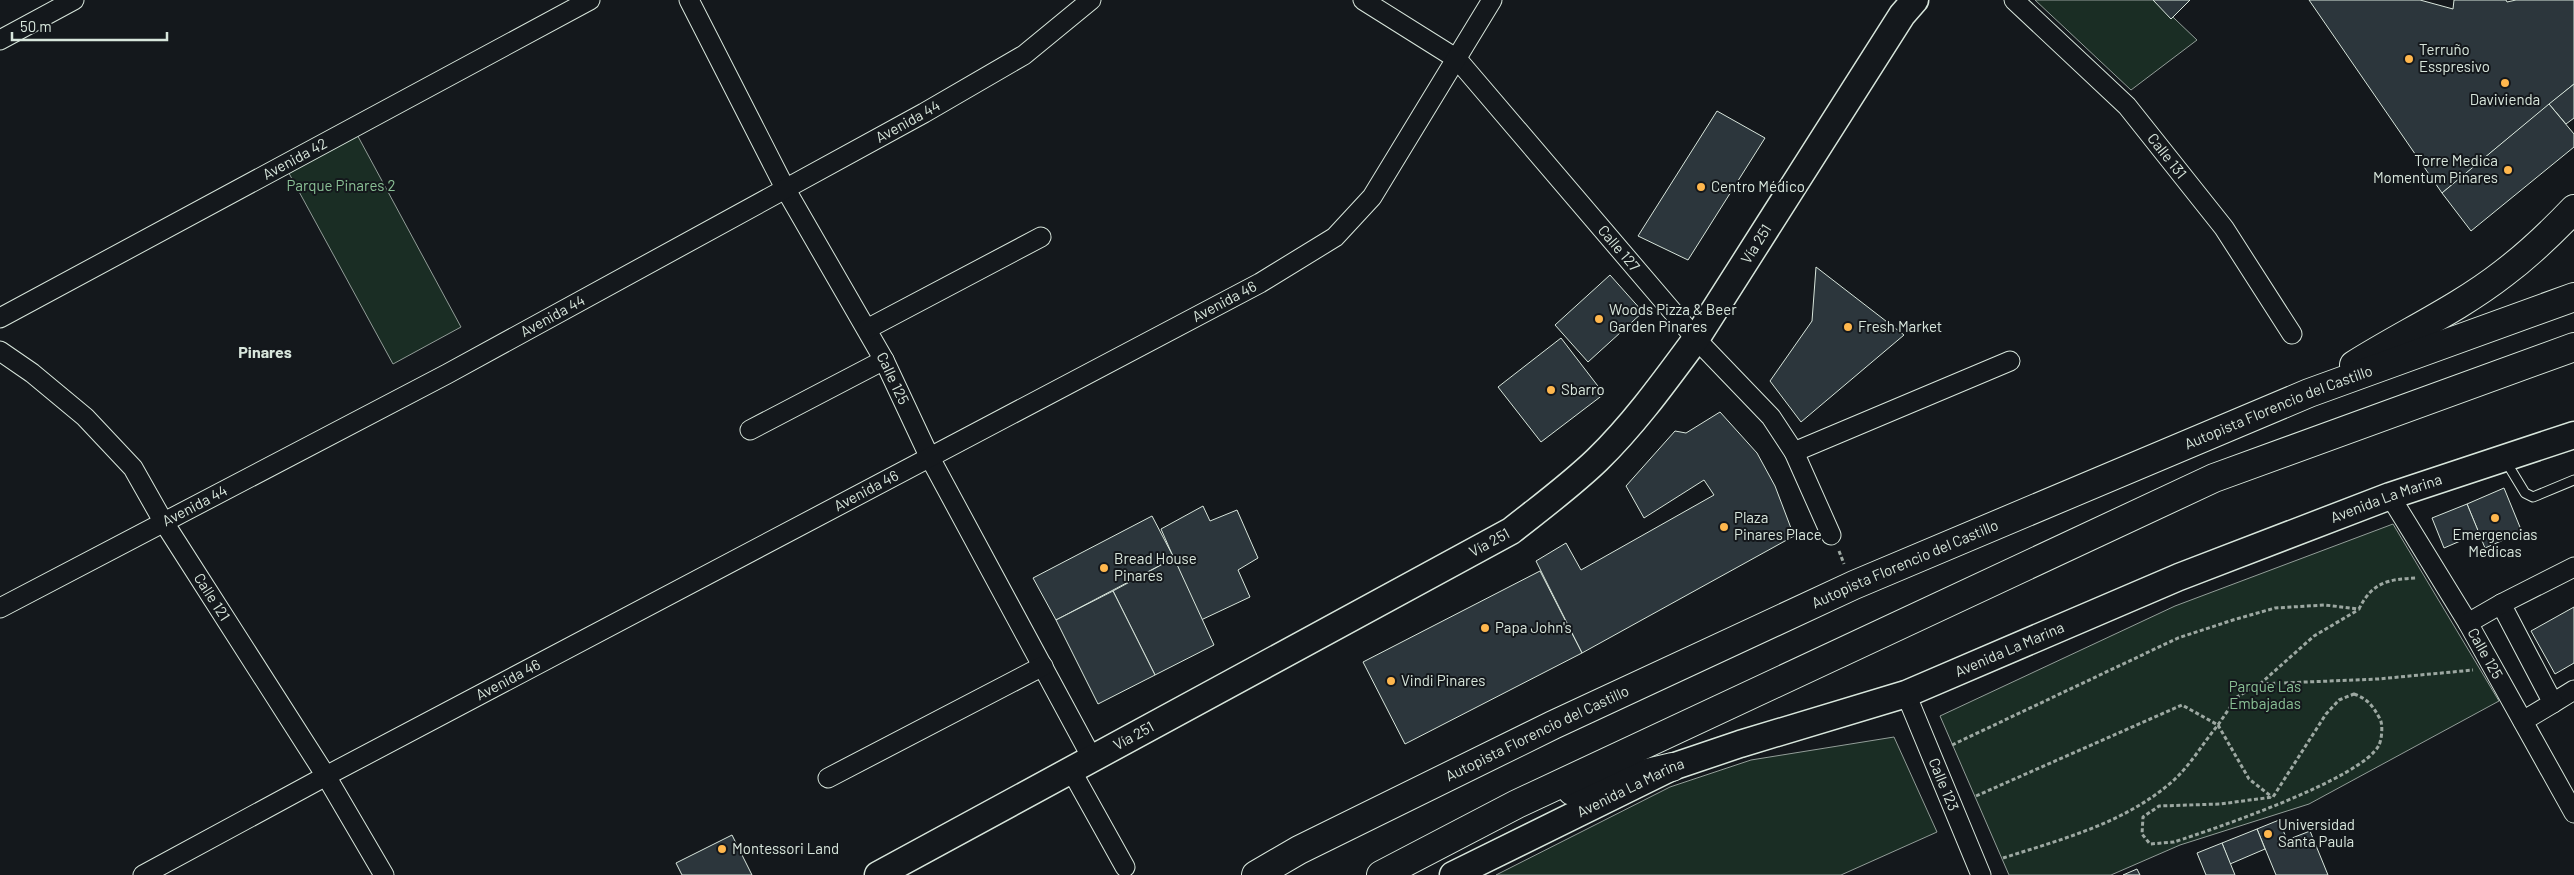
<svg xmlns="http://www.w3.org/2000/svg" width="2574" height="875" viewBox="0 0 2574 875" font-family="Barlow,sans-serif">
<style>
.green{fill:#1a2d24;stroke:#939e99}
.building{fill:#2c363c;stroke:#d8e6dc}
.lines{fill:none;stroke-linecap:round;stroke-linejoin:round}
.lane-casing{stroke:#d8e6dc;stroke-width:11}
.street-casing{stroke:#d8e6dc;stroke-width:21}
.secondary-casing{stroke:#d8e6dc;stroke-width:29}
.highway-casing{stroke:#d8e6dc;stroke-width:30}
.path{stroke:#9da8a2;stroke-width:3;stroke-dasharray:4 2.5;stroke-linecap:butt}
.lane{stroke:#14181c;stroke-width:9}
.street{stroke:#14181c;stroke-width:19}
.secondary{stroke:#14181c;stroke-width:26}
.highway{stroke:#14181c;stroke-width:28}
.poi-dot{fill:#ffb74d;stroke:#14181c;stroke-width:2}
.labels{text-anchor:middle;stroke-width:4;stroke-linejoin:round;paint-order:stroke}
.poi-label{font-size:15px;fill:#d8e6dc;stroke:#14181c;text-anchor:start}
.street-label{font-size:15px;fill:#d8e6dc;stroke:#14181c}
.park-label{font-size:15px;fill:#8ac095;stroke:#14181c}
.neighbourhood-label{font-size:16px;font-weight:bold;fill:#d8e6dc;stroke:#14181c}
</style>
<rect width="100%" height="100%" fill="#14181c"/>
<!-- green -->
<g class="green">
<polygon points="2035,0 2155,0 2197,40 2131,90"/>
<polygon points="354,129 461,327 393,364 285,166"/>
<polygon points="2393,524 2499,701 2309,804 2180,845 2111,875 2009,875 1940,716 2175,606"/>
<polygon points="1894,737 1937,832 1841,875 1496,875 1670,787 1751,760"/>
</g>
<!-- building -->
<g class="building">
<polygon points="2153,0 2190,0 2171,19"/>
<polygon points="2309,0 2420,0 2453,9 2454,0 2506,0 2507,2 2516,0 2574,0 2574,84 2442,193"/>
<polygon points="2574,84 2574,118 2566,124 2549,104"/>
<polygon points="2549,104 2574,134 2574,147 2471,231 2442,193"/>
<polygon points="1717,111 1765,138 1688,260 1638,236"/>
<polygon points="1816,267 1904,335 1801,422 1770,381 1812,321"/>
<polygon points="1610,275 1643,312 1588,362 1555,325"/>
<polygon points="1561,338 1604,394 1541,442 1498,387"/>
<polygon points="1720,412 1757,453 1775,486 1794,536 1582,653 1536,561 1566,543 1581,570 1714,495 1704,480 1644,518 1626,486 1675,431 1686,433"/>
<polygon points="2504,488 2522,532 2485,548 2467,504"/>
<polygon points="2467,504 2479,533 2444,548 2432,518"/>
<polygon points="1203,506 1210,521 1237,510 1258,558 1238,570 1250,597 1201,620 1161,529"/>
<polygon points="1152,516 1174,558 1056,620 1033,578"/>
<polygon points="1174,558 1214,645 1155,675 1113,591"/>
<polygon points="1540,571 1582,653 1405,744 1363,662"/>
<polygon points="1113,591 1155,675 1098,704 1056,620"/>
<polygon points="2574,607 2574,663 2555,674 2531,631"/>
<polygon points="2279,820 2287,840 2310,831 2328,875 2276,875 2257,829"/>
<polygon points="2257,829 2265,849 2230,864 2222,843"/>
<polygon points="732,835 752,875 682,875 676,863"/>
<polygon points="2222,843 2235,875 2206,875 2197,853"/>
<polygon points="2137,869 2140,875 2123,875"/>
</g>
<g class="lines">
<!-- lane casing -->
<g class="lane-casing">
<polyline id="lane" points="2505,460 2525,493 2533,497 2574,480"/>
</g>
<!-- street casing -->
<g class="street-casing">
<g id="street">
<path id="s1" d="M689,0l97,190 98,170 45,96 163,302"/>
<path id="s2" d="M1363,0l94,59 239,280 75,78 23,35 37,83"/>
<path id="s3" d="M2014,0l113,106 97,122 68,106"/>
<polyline points="0,40 74,0"/>
<path id="s4" d="M0,318l590,-318"/>
<polyline points="867,329 1041,237"/>
<path id="s5" d="M0,351l32,22 53,44 48,51 30,53 163,255 58,99"/>
<polyline points="750,430 884,360"/>
<polyline points="1794,452 2010,361"/>
<path id="s6" d="M2390,496l78,127 106,190"/>
<polyline points="2574,567 2501,604 2553,703 2574,690"/>
<path id="s7" d="M0,608l447,-234 477,-261 100,-58 67,-55"/>
<polyline points="2468,623 2501,604"/>
<path id="s8" d="M1906,694l75,181"/>
<polyline points="2523,721 2553,703"/>
<polyline points="1071,770 1125,867"/>
<polyline points="828,778 1043,666"/>
<path id="s9" d="M143,875l183,-99 934,-493 75,-46 37,-40 120,-197"/>
</g>
</g>
<!-- secondary casing -->
<g class="secondary-casing">
<g id="secondary">
<path id="s10" d="M878,875l633,-344c29,-23 59,-45 86,-71 37,-36 68,-79 99,-121l206,-324 13,-15"/>
<path id="s11" d="M1453,875l219,-108 68,-23 166,-50 273,-117 211,-81 184,-61"/>
</g>
</g>
<!-- highway casing -->
<g class="highway-casing">
<g id="highway">
<path d="M2354,365c49,-31 104,-56 150,-92 25,-19 48,-41 70,-64"/>
<polyline points="1572,791 1672,767"/>
<path id="s12" d="M1256,875l43,-25 254,-125 301,-140 455,-192 265,-96"/>
<polyline points="1381,875 1517,804 2214,478 2574,347"/>
</g>
</g>
<!-- path -->
<g class="path">
<polyline points="1839,551 1844,564"/>
<polyline points="2260,684 2314,636 2358,610"/>
<path d="M2354,694c14,5 19,12 26,25 3,5 2,20 -1,26 -17,34 -165,84 -205,97l-24,2 -8,-10 1,-17 16,-11 61,-2 53,-7 53,-83 13,-14z"/>
<path d="M1952,745l226,-107 55,-18 42,-12 50,-3 34,4c13,-27 30,-30 58,-31"/>
<polyline points="1976,796 2182,705 2218,725 2237,697 2259,684 2378,679 2473,670"/>
<path d="M2003,858c60,-19 125,-36 172,-79 16,-15 29,-37 43,-54l31,54 23,18"/>
</g>
<!-- lane -->
<use href="#lane" class="lane"/>
<!-- street -->
<use href="#street" class="street"/>
<!-- secondary -->
<use href="#secondary" class="secondary"/>
<!-- highway -->
<use href="#highway" class="highway"/>
</g>
<!-- markers -->
<g class="poi-dot">
<circle cx="2409" cy="59" r="5"/>
<circle cx="2505" cy="83" r="5"/>
<circle cx="2508" cy="170" r="5"/>
<circle cx="1701" cy="187" r="5"/>
<circle cx="1599" cy="319" r="5"/>
<circle cx="1848" cy="327" r="5"/>
<circle cx="1551" cy="390" r="5"/>
<circle cx="2495" cy="518" r="5"/>
<circle cx="1724" cy="527" r="5"/>
<circle cx="1104" cy="568" r="5"/>
<circle cx="1485" cy="628" r="5"/>
<circle cx="1391" cy="681" r="5"/>
<circle cx="2268" cy="834" r="5"/>
<circle cx="722" cy="849" r="5"/>
</g>
<g class="labels">
<!-- poi labels -->
<g class="poi-label">
<text x="2419" y="55">Terruño<tspan x="2419" dy="17">Esspresivo</tspan></text>
<text x="2505" y="105" text-anchor="middle">Davivienda</text>
<text x="2498" y="166" text-anchor="end">Torre Medica<tspan x="2498" dy="17">Momentum Pinares</tspan></text>
<text x="1711" y="192">Centro Médico</text>
<text x="1609" y="315">Woods Pizza &amp; Beer<tspan x="1609" dy="17">Garden Pinares</tspan></text>
<text x="1858" y="332">Fresh Market</text>
<text x="1561" y="395">Sbarro</text>
<text x="1734" y="523">Plaza<tspan x="1734" dy="17">Pinares Place</tspan></text>
<text x="2495" y="540" text-anchor="middle">Emergencias<tspan x="2495" dy="17">Medicas</tspan></text>
<text x="1114" y="564">Bread House<tspan x="1114" dy="17">Pinares</tspan></text>
<text x="1495" y="633">Papa John's</text>
<text x="1401" y="686">Vindi Pinares</text>
<text x="2278" y="830">Universidad<tspan x="2278" dy="17">Santa Paula</tspan></text>
<text x="732" y="854">Montessori Land</text>
</g>
<!-- street labels -->
<g class="street-label">
<text dy="5" stroke="none"><textPath href="#s7" startOffset="1030">Avenida 44</textPath></text>
<text dy="5" stroke="none"><textPath href="#s3" startOffset="219">Calle 131</textPath></text>
<text dy="5" stroke="none"><textPath href="#s4" startOffset="335">Avenida 42</textPath></text>
<text dy="5" stroke="none"><textPath href="#s10" startOffset="1101">Vía 251</textPath></text>
<text dy="5" stroke="none"><textPath href="#s2" startOffset="360">Calle 127</textPath></text>
<text dy="5" stroke="none"><textPath href="#s9" startOffset="1224">Avenida 46</textPath></text>
<text dy="5" stroke="none"><textPath href="#s7" startOffset="625">Avenida 44</textPath></text>
<text dy="5" stroke="none"><textPath href="#s1" startOffset="430">Calle 125</textPath></text>
<text dy="5" stroke="none"><textPath href="#s12" startOffset="1125">Autopista Florencio del Castillo</textPath></text>
<text dy="5" stroke="none"><textPath href="#s9" startOffset="819">Avenida 46</textPath></text>
<text dy="5" stroke="none"><textPath href="#s11" startOffset="1008">Avenida La Marina</textPath></text>
<text dy="5" stroke="none"><textPath href="#s7" startOffset="220">Avenida 44</textPath></text>
<text dy="5" stroke="none"><textPath href="#s10" startOffset="696">Vía 251</textPath></text>
<text dy="5" stroke="none"><textPath href="#s12" startOffset="720">Autopista Florencio del Castillo</textPath></text>
<text dy="5" stroke="none"><textPath href="#s5" startOffset="329">Calle 121</textPath></text>
<text dy="5" stroke="none"><textPath href="#s11" startOffset="602">Avenida La Marina</textPath></text>
<text dy="5" stroke="none"><textPath href="#s6" startOffset="184">Calle 125</textPath></text>
<text dy="5" stroke="none"><textPath href="#s9" startOffset="414">Avenida 46</textPath></text>
<text dy="5" stroke="none"><textPath href="#s12" startOffset="315">Autopista Florencio del Castillo</textPath></text>
<text dy="5" stroke="none"><textPath href="#s10" startOffset="291">Vía 251</textPath></text>
<text dy="5" stroke="none"><textPath href="#s8" startOffset="98">Calle 123</textPath></text>
<text dy="5" stroke="none"><textPath href="#s11" startOffset="198">Avenida La Marina</textPath></text>
</g>
<!-- park labels -->
<g class="park-label">
<text x="341" y="191">Parque Pinares 2</text>
<text x="2265" y="692">Parque Las<tspan x="2265" dy="17">Embajadas</tspan></text>
</g>
<!-- neighbourhood labels -->
<g class="neighbourhood-label">
<text x="265" y="358">Pinares</text>
</g>
</g>
<!-- scale -->
<path d="M12 32v8h155v-8" fill="none" stroke="#d8e6dc" stroke-width="2.5"/>
<text x="20" y="32" font-size="15" fill="#d8e6dc" stroke="#14181c" stroke-width="4" paint-order="stroke">50 m</text>
</svg>
